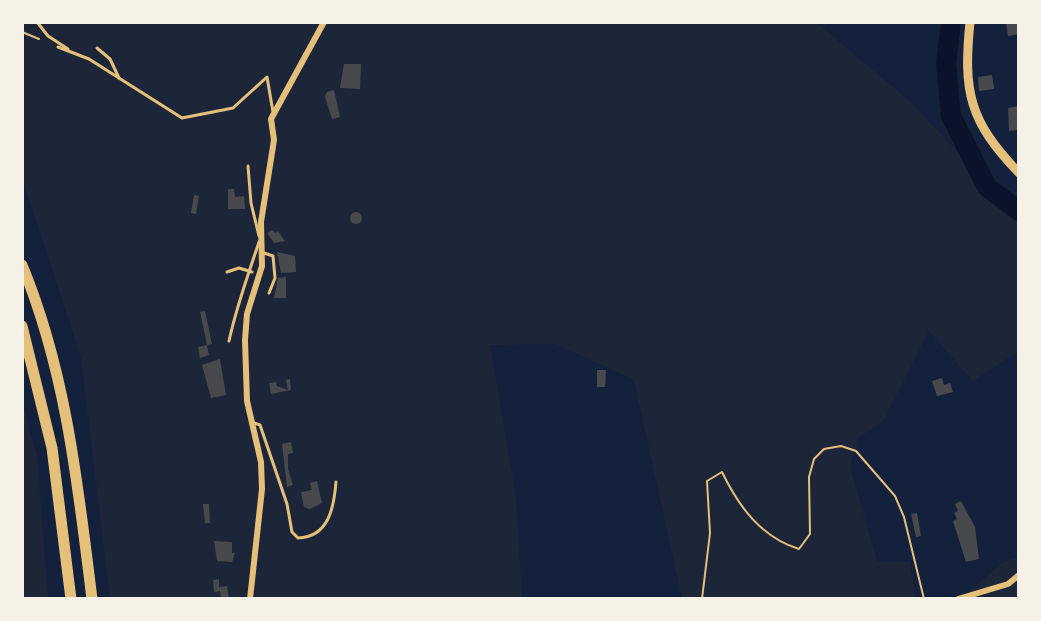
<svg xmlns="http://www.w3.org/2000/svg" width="1041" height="621" viewBox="0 0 1041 621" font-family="Overpass,sans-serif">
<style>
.green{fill:#1d2539}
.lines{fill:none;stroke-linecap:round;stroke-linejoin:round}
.river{stroke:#0b132b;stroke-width:20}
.building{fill:#48494c}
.path{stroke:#e5c07b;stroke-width:2}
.service{stroke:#e5c07b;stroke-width:3}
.minor{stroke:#e5c07b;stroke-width:6}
.secondary{stroke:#e5c07b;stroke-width:9}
.motorway{stroke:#e5c07b;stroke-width:11}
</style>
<rect width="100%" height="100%" fill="#14213d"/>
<!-- green -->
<g class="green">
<polygon points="22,22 816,22 914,105 1019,219 1019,351 973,381 929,331 883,421 858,438 850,466 877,561 910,562 916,599 682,599 634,380 556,344 490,345 516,496 522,599 110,599 81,358 22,177"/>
<polygon points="22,402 37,455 48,599 22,599"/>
<polygon points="1019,557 1019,599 977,599 970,591 1003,562"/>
</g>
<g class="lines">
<!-- river -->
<polyline class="river" points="951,22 946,64 951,116 987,187 1019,211"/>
</g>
<!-- building -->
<g class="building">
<polygon points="1006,22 1019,22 1019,34 1008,36"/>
<polygon points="344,64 361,64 360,89 340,88"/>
<polygon points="992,75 994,89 979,91 978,77"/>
<polygon points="334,90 340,117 332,119 325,97 327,92"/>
<polygon points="1019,106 1019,130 1009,131 1008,108"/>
<polygon points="228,189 234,189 235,197 244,196 245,209 228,209"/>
<polygon points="194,195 199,196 196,214 191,213"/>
<circle cx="356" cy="218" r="6"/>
<polygon points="272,230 275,233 278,231 285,241 274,243 267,233"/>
<polygon points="277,252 295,256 296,272 281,273"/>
<polygon points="286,277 286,298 274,298 278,278"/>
<polygon points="205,311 212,344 207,345 209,355 200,358 198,347 207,345 200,312"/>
<polygon points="220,359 226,395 211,398 202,365"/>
<polygon points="597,370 606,370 605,387 597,387"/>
<polygon points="942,378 944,385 950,383 953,392 937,396 932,381"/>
<polygon points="290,379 291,390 271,394 269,383 276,382 277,386 288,390 286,380"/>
<polygon points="291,442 293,453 288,454 288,469 293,485 287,487 282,444"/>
<polygon points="317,481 322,503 310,509 304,507 301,492 312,490 310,483"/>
<polygon points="961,501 975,527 979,559 966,562 953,521 957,519 954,513 958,511 955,504"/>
<polygon points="203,504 209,504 210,523 205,523"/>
<polygon points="917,513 921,536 916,537 911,514"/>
<polygon points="214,541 232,542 232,553 235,553 232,562 217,561"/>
<polygon points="219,579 219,587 227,586 229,599 221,599 220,591 214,592 213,580"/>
</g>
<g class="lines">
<!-- path -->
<g class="path">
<polyline points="22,32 39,39"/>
<path d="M702,599l8,-66 -3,-52 15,-9c17,35 39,65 77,77l11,-15 -1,-57 5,-18 10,-10 17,-3 15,5 39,45 9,21 20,82"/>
</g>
<!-- service -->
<g class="service">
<polyline points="37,22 48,36 68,49"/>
<polyline points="58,47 89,59 182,118 233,108 267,77 273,112"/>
<polyline points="97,48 110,59 119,78"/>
<polyline points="248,166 251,203 259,236"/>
<polyline points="264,253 273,256 275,278 269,293"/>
<polyline points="227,272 239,268 252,272"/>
<path d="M229,341c7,-33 19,-66 30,-99"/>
<path d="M254,423l6,2 27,79 5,28 6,6c31,-1 36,-31 38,-56"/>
</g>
<!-- minor -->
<g class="minor">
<polyline points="250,599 262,489 261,462 247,401 245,340 247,314 262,266 261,222 274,140 271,119 324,22"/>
<polyline points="958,599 1008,584 1019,575"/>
</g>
<!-- secondary -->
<path class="secondary" d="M970,22c-7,70 -1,99 49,151"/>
<!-- motorway -->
<g class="motorway">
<path d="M22,265c44,106 56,221 70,334"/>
<polyline points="22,326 52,448 71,599"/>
</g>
</g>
<!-- border -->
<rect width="1041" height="621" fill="none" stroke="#f6f1e7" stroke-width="48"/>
</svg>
